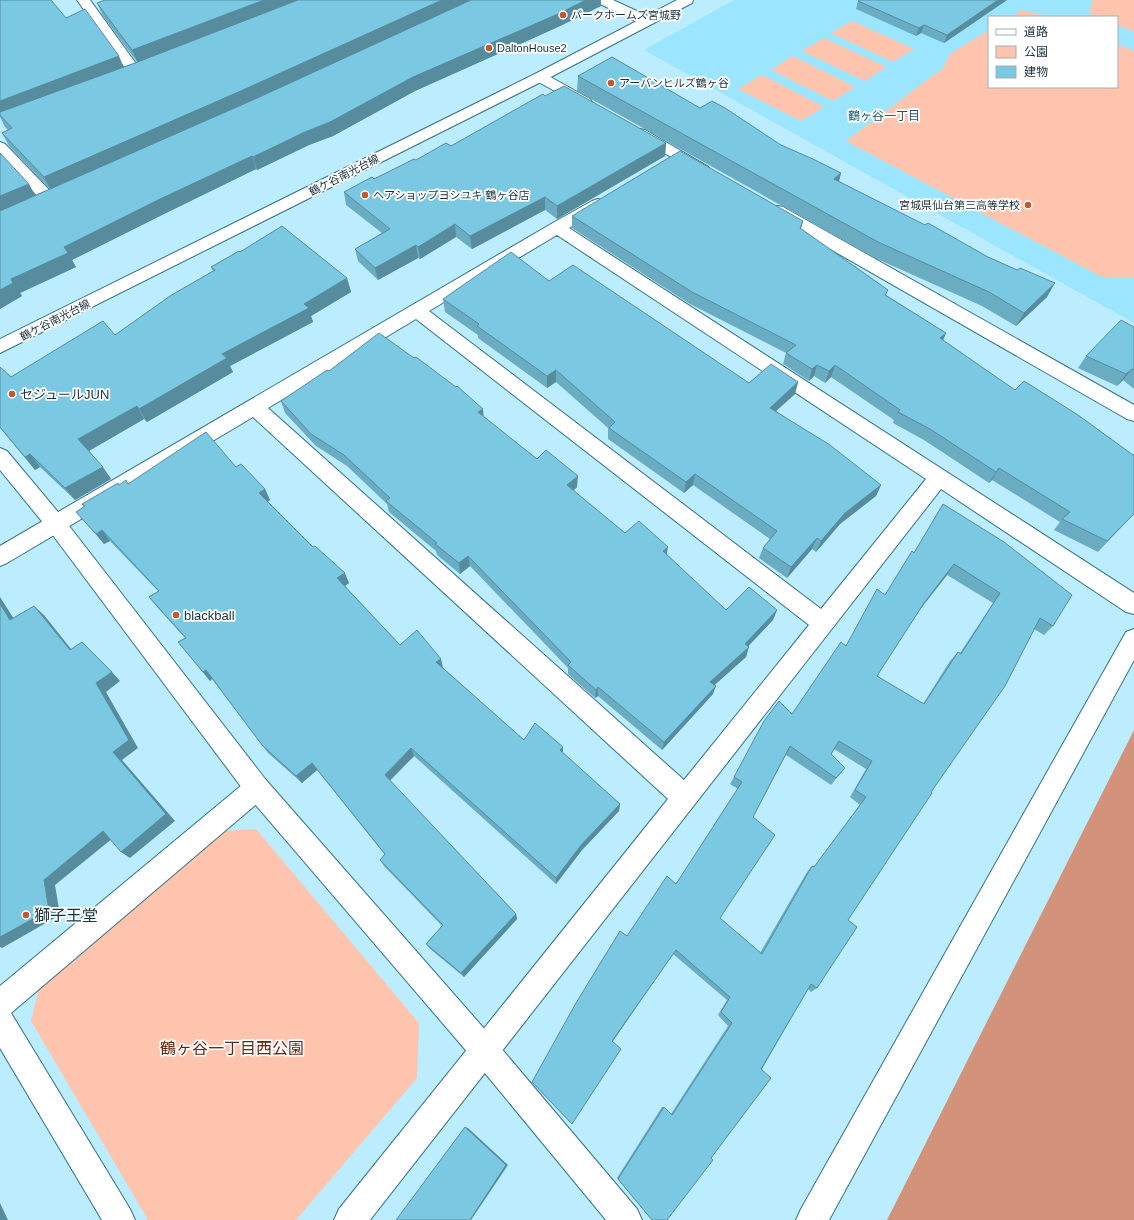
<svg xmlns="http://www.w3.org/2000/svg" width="1134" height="1220" viewBox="0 0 1134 1220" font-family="Arial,'Noto Sans JP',sans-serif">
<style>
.built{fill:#9ce5fe;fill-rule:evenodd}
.green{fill:#ffc4ad}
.forest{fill:#d3937b}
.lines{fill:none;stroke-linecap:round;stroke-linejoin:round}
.minor-casing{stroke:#347184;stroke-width:2}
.tertiary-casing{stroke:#347184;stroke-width:2}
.minor{fill:#fff;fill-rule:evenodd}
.tertiary{fill:#fff;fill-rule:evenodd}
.wall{fill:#6aacc2;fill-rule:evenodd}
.shaded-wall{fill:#568c9e}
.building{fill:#7bc8e2;stroke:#568c9e;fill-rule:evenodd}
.poi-dot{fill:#c0592f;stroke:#fff;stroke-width:1.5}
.labels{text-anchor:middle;stroke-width:3.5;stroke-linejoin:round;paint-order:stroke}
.far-poi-label{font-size:11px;fill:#18313a;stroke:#fff;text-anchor:start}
.far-street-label{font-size:11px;fill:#18313a;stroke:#fff}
.far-neighbourhood-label{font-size:12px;fill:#1a5a6d;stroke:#fff}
.poi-label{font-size:13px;fill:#18313a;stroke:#fff;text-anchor:start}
.near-poi-label{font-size:16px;fill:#18313a;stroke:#fff;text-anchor:start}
.near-park-label{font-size:16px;fill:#622810;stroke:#fff}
</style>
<rect width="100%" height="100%" fill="#bcedff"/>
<!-- built -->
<path class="built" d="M734,0h400v323l-490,-273zM989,17h128v70h-128z"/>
<!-- green -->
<g class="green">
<polygon points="1093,0 1134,0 1134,32 1117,25 1117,17 1100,17 1089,13"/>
<polygon points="1022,10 1050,17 1011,17"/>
<polygon points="852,21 914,49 893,62 831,33"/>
<polygon points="989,30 989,87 1117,87 1117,44 1134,51 1134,277 1102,277 846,141 943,68 950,54"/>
<polygon points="824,38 886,67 865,81 802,51"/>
<polygon points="793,56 855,87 833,101 771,70"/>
<polygon points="762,75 824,107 801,121 738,89"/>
<polygon points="256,829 419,1023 417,1078 296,1220 148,1220 31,1021 39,988 223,831"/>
</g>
<!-- forest -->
<polygon class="forest" points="1134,730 1134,1220 887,1220"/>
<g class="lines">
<!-- minor casing -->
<g class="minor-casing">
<g id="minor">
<polygon points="77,0 90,0 142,72 140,75 135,76 130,75"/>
<polygon points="597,0 613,0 652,18 654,21 652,24 642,24 598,3"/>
<polygon points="540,73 545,74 590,99 592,102 590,105 585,106 580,105 535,80 533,77 535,74"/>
<polygon points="640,129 645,130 707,166 710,169 707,172 702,174 697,172 635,136 633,133 635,130"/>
<polygon points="0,142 5,144 55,196 57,199 55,202 49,204 43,202 0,156"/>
<path d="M598,199l6,2 2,3 -2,3 -35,21 565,365v21l-8,-2 -185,-123 -571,731h-36l5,-11 329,-410 -415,-382 -246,146 -7,3v-20l551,-322 41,-23zM557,235l369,244 -105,130 -392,-298zM416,319l393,306 -125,155 -416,-372z"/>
<polygon points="777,206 783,207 1134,405 1134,421 1127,419 771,215 769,211 771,207"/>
<polygon points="1134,629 1134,660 829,1220 796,1220 801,1209 1126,632"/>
<polygon points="257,776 266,780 269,788 266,796 11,1013 130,1209 135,1220 102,1220 0,1048 0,986 248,780"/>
</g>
</g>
<!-- tertiary casing -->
<g class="tertiary-casing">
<g id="tertiary">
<polygon points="677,0 693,0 692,3 545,80 0,353 0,339 535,74"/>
<polygon points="0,448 7,451 63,518 266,780 495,1041 637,1209 642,1220 606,1220 475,1061 248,796 49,530 0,470"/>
</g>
</g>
<!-- minor -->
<use href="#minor" class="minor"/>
<!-- tertiary -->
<use href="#tertiary" class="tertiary"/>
</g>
<!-- wall -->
<g class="wall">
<polygon points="0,0 66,18 123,67 137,62 103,16 97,3 601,6 558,27 415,91 333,136 309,145 257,170 256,169 164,214 72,260 76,267 20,293 22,296 0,309 0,153 35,195 50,189 9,146 2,133 8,130 5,127 0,117"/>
<polygon points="859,0 1007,0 944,43 921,33 916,36 856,9 858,1"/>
<polygon points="578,76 700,108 841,173 839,182 988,257 1017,270 1047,297 1016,326 982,306 873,257 577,91"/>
<polygon points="545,96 666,143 665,156 557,219 545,210 472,249 456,237 420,259 418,258 378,280 358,261 355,249 382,233 346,205 344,192 416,160 451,146"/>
<polygon points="572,216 801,229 888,290 886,295 946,333 943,340 1134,514 1098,552 1054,530 1060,522 992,480 989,483 924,440 893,423 894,420 831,377 825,383 814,376 809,381 783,364 786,353 690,304 572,228"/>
<polygon points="240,252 347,278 351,292 311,316 313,322 230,366 233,372 147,422 144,419 89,451 111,479 75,500 40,467 35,470 0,428 0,367 11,377 115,335 213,271 211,267"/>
<polygon points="549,281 749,383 798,382 795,394 776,411 881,485 876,496 840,524 816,552 812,549 787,578 759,558 763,548 770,539 693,485 684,493 608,439 608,428 556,382 547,388 478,338 478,335 445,312 443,299"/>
<polygon points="1134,327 1134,389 1123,380 1117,386 1078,368 1086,356"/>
<polygon points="329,371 484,417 537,459 577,487 573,491 625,533 666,554 726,610 777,610 773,620 748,646 746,657 714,685 713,694 662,750 598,696 595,698 568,674 568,668 470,566 460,574 437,555 436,551 389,512 387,504 347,466 316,446 285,413 281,401"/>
<polygon points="236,467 265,489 270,500 268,502 349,583 345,586 400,645 443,668 524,740 563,753 620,804 619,811 582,850 556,884 414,756 390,781 516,914 517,919 464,977 429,948 426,944 442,926 384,866 380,860 385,855 317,770 302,783 268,753 212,679 210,681 178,642 185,638 157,607 149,597 158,591 110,541 104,544 85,522 76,512 84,507 82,504 119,485"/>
<path d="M943,504l110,122 -9,9 -10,-6 -186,291 -31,68 -6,4 -3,-3 -97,169 -44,62h-15l-35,-42 45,-71h2l7,7 57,-88 -10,-11 9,-15 -54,-46 -61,88 -40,82 -40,-42 95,-146 49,-52 62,-95 -8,-5 4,-7 58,-63 93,-119 29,-42zM947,575l46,28 -33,50 -2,-1 -8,9 -27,43 -46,-28 42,-65zM834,749l32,20 -16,28 10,8 -46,62 -2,-1 -5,6 -47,81 -40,-35 33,-101 33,-62 45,30 14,-17 -14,-14z"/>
</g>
<!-- shaded-wall -->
<g class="shaded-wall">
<polygon points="264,0 302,0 138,63 132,50"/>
<polygon points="442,0 472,0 247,104 51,190 44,177"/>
<polygon points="586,0 601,0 601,6 558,27 415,91 333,136 309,145 257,170 253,157 413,77"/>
<polygon points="998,0 1007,0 944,43 947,35"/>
<polygon points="924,25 921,33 916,36 919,28"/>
<polygon points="119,56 124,68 0,115 0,101"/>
<polygon points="666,143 665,156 557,219 557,206"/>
<polygon points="252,156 256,169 164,214 72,260 76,267 20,293 22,296 0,309 0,290 11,279 64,247 158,200"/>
<polygon points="841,173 837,188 834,179"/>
<polygon points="29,184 36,197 0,213 0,196"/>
<polygon points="545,197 545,210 472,249 470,236"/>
<polygon points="803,221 800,233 800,228"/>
<polygon points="455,224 456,237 420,259 418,247"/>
<polygon points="416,245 418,258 378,280 375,268"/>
<polygon points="347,278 351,292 311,316 313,322 230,366 233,372 147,422 139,409 222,354 304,304"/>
<polygon points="1055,283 1047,297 1016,326 1024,313"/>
<polygon points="946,333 941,345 940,338"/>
<polygon points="817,365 814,376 809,381 812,369"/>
<polygon points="835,365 831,377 825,383 829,371"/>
<polygon points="1132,369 1123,380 1117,386 1126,374"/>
<polygon points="556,370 556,382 547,388 547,376"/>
<polygon points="798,382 795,394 767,419 770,408"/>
<polygon points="137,406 144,419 87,452 78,439"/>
<polygon points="483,409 484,421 478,412"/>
<polygon points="30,454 40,467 35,470 25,457"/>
<polygon points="103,467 111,479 75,500 65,488"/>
<polygon points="999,468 992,480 989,483 996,472"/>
<polygon points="695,474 693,485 684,493 686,482"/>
<polygon points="578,476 577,487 567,496 567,485"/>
<polygon points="881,485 876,496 840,524 816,552 821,541 845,513"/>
<polygon points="265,489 270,500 265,504 259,493"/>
<polygon points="102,530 110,541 104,544 96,534"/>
<polygon points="817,538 812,549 787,578 791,567"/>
<polygon points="668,547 666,558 663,551"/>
<polygon points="468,556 470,566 460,574 459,563"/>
<polygon points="954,564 947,575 917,613 924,603"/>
<polygon points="345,573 349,583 342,588 337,578"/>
<polygon points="0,597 21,630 10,620 0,604"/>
<polygon points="34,606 44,615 79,659 70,650"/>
<polygon points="777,610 773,620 742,653 745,644"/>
<polygon points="749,647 746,657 708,691 710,682"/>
<polygon points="441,659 443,668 439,672 436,662"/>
<polygon points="206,670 212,679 210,681 203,672"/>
<polygon points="112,672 120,681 106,692 138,748 122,760 175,821 130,858 121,852 113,752 96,683"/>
<polygon points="716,686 713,694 662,750 664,742"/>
<polygon points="598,687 598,696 595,698 596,690"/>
<polygon points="563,747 563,755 560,750"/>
<polygon points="411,748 414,756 388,782 385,775"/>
<polygon points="312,763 317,770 302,783 296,776"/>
<polygon points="620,804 619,811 582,850 556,884 556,878 582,844"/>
<polygon points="103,831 113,838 55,885 60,915 2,948 0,947 0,937 44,880"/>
<polygon points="516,914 517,919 464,977 461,973"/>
<polygon points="676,950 673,954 611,1044 612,1041"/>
<polygon points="465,1127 468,1128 508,1165 471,1220 470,1220"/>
<polygon points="0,1203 8,1220 0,1220"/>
</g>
<!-- building -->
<g class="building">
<polygon points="0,0 51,0 66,18 85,9 119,56 0,101"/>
<polygon points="105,0 264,0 132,50 97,3"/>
<polygon points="298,0 442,0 243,90 44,177 2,133 12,128 0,115 0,112 135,63"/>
<polygon points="471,0 586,0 558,14 413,77 330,122 305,132 253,157 252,156 158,200 64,247 68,253 11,279 13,283 0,290 0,211 255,99"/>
<polygon points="859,0 998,0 947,35 924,25 919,28 858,1"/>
<polygon points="612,57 700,108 712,101 725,108 781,145 813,159 841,173 834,179 925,225 928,223 988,257 1017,270 1020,268 1055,283 1024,313 989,292 878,242 578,76"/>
<polygon points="564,86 666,143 557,206 545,197 470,236 455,224 418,247 416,245 375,268 355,249 390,229 344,192 372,177 374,179 414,159 416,160 446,143 451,146 543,94 545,96"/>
<polygon points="680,151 803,221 800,228 888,290 885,295 946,333 940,338 1015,390 1024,381 1078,415 1133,455 1134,454 1134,514 1107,541 1062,519 1070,512 999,468 996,472 930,429 898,412 900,410 835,365 829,371 817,365 812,369 786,353 796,345 692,292 572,216"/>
<polygon points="0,153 29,184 0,196"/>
<polygon points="282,226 347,278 304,304 309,308 222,354 227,358 139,409 137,406 78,439 103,467 65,488 30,454 25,457 0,427 0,367 11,377 103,321 115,335 170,296 215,270 211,267 239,251 240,252"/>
<polygon points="511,252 549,281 573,265 749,383 771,364 798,382 770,408 830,445 881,485 845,513 821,541 817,538 791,567 763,548 777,531 695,474 686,482 609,428 615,422 556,370 547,376 477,326 479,324 443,299"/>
<polygon points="1121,320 1134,327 1134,370 1132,369 1126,374 1086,356"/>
<polygon points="379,333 414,358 416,357 456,387 457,386 483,409 478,412 537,459 546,450 578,476 567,485 625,533 639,521 668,547 663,551 726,610 749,587 777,610 745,644 749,647 710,682 716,686 664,742 598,687 596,690 568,665 571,662 468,556 459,563 435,544 437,543 386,501 390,498 344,455 311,434 281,401 327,370 329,371"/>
<polygon points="206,432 236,467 241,464 265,489 259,493 313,547 315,546 345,573 337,578 400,645 417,630 441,659 436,662 524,740 535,723 563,747 560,750 620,804 582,844 556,878 411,748 385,775 516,914 461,973 426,944 443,925 380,860 385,854 312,763 296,776 262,745 206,670 203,672 178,642 186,638 149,597 159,591 102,530 96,534 76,512 85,506 82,504 118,483 119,485 126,480 128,484"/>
<path d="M943,504l61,38 68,53 -19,31 -13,-8 -35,68 -74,106 1,1 -84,127 9,7 -40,61 -6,-4 -50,85 10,9 -60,80 2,2 -46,60h-15l-34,-41 46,-72 8,8 60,-92 -11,-11 9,-15 -54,-47 -64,91 9,8 -49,75 -40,-42 44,-79 44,-72 7,5 40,-60 9,8 66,-102 -8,-5 30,-56 15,-20 13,13 49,-72 5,4 31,-57 8,6 27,-44 2,2zM954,564l46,29 -39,61 -3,-2 -34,52 -47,-28 47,-73zM839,741l33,20 -17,29 11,7 -52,70 -2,-1 -50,88 -42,-36 55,-83 -22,-18 37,-71 46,32 9,-10 -14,-14z"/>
<polygon points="0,604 10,620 34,606 70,650 82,642 112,672 96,683 129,740 113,752 166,814 121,852 103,831 44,880 49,910 0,937"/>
<polygon points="465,1127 506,1165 470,1220 396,1220"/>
</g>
<!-- markers -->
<g class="poi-dot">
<circle cx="563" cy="15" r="4"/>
<circle cx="489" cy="48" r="4"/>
<circle cx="611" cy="83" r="4"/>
<circle cx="365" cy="195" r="4"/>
<circle cx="1028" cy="205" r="4"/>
<circle cx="12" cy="394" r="4"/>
<circle cx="176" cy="615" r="4"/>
<circle cx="26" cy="915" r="4"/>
</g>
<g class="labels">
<!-- far-poi labels -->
<g class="far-poi-label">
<text x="571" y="19">パークホームズ宮城野</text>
<text x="497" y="52">DaltonHouse2</text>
<text x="619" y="87">アーバンヒルズ鶴ヶ谷</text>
<text x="373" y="199">ヘアショップヨシユキ 鶴ヶ谷店</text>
<text x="1020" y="209" text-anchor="end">宮城県仙台第三高等学校</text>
</g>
<!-- far-street labels -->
<g class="far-street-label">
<text transform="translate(344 175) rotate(-27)" y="4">鶴ケ谷南光台線</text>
<text transform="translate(55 320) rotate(-27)" y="4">鶴ケ谷南光台線</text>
</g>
<!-- far-neighbourhood labels -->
<g class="far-neighbourhood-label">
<text x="884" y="120">鶴ヶ谷一丁目</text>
</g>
<!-- poi labels -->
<g class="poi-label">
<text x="20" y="399">セジュールJUN</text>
<text x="184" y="620">blackball</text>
</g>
<!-- near-poi labels -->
<g class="near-poi-label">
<text x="34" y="921">獅子王堂</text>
</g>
<!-- near-park labels -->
<g class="near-park-label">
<text x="232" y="1054">鶴ヶ谷一丁目西公園</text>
</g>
</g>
<!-- legend -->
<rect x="988" y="16" width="130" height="72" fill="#ffffff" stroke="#a3adb0"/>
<rect x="996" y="29" width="20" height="6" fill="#ffffff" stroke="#a3adb0"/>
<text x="1024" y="36" font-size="12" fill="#18313a">道路</text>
<rect x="996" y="46" width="20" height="12" fill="#ffc4ad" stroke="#a3adb0"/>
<text x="1024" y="56" font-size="12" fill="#18313a">公園</text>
<rect x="996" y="66" width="20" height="12" fill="#7bc8e2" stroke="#a3adb0"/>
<text x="1024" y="76" font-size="12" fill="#18313a">建物</text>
</svg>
